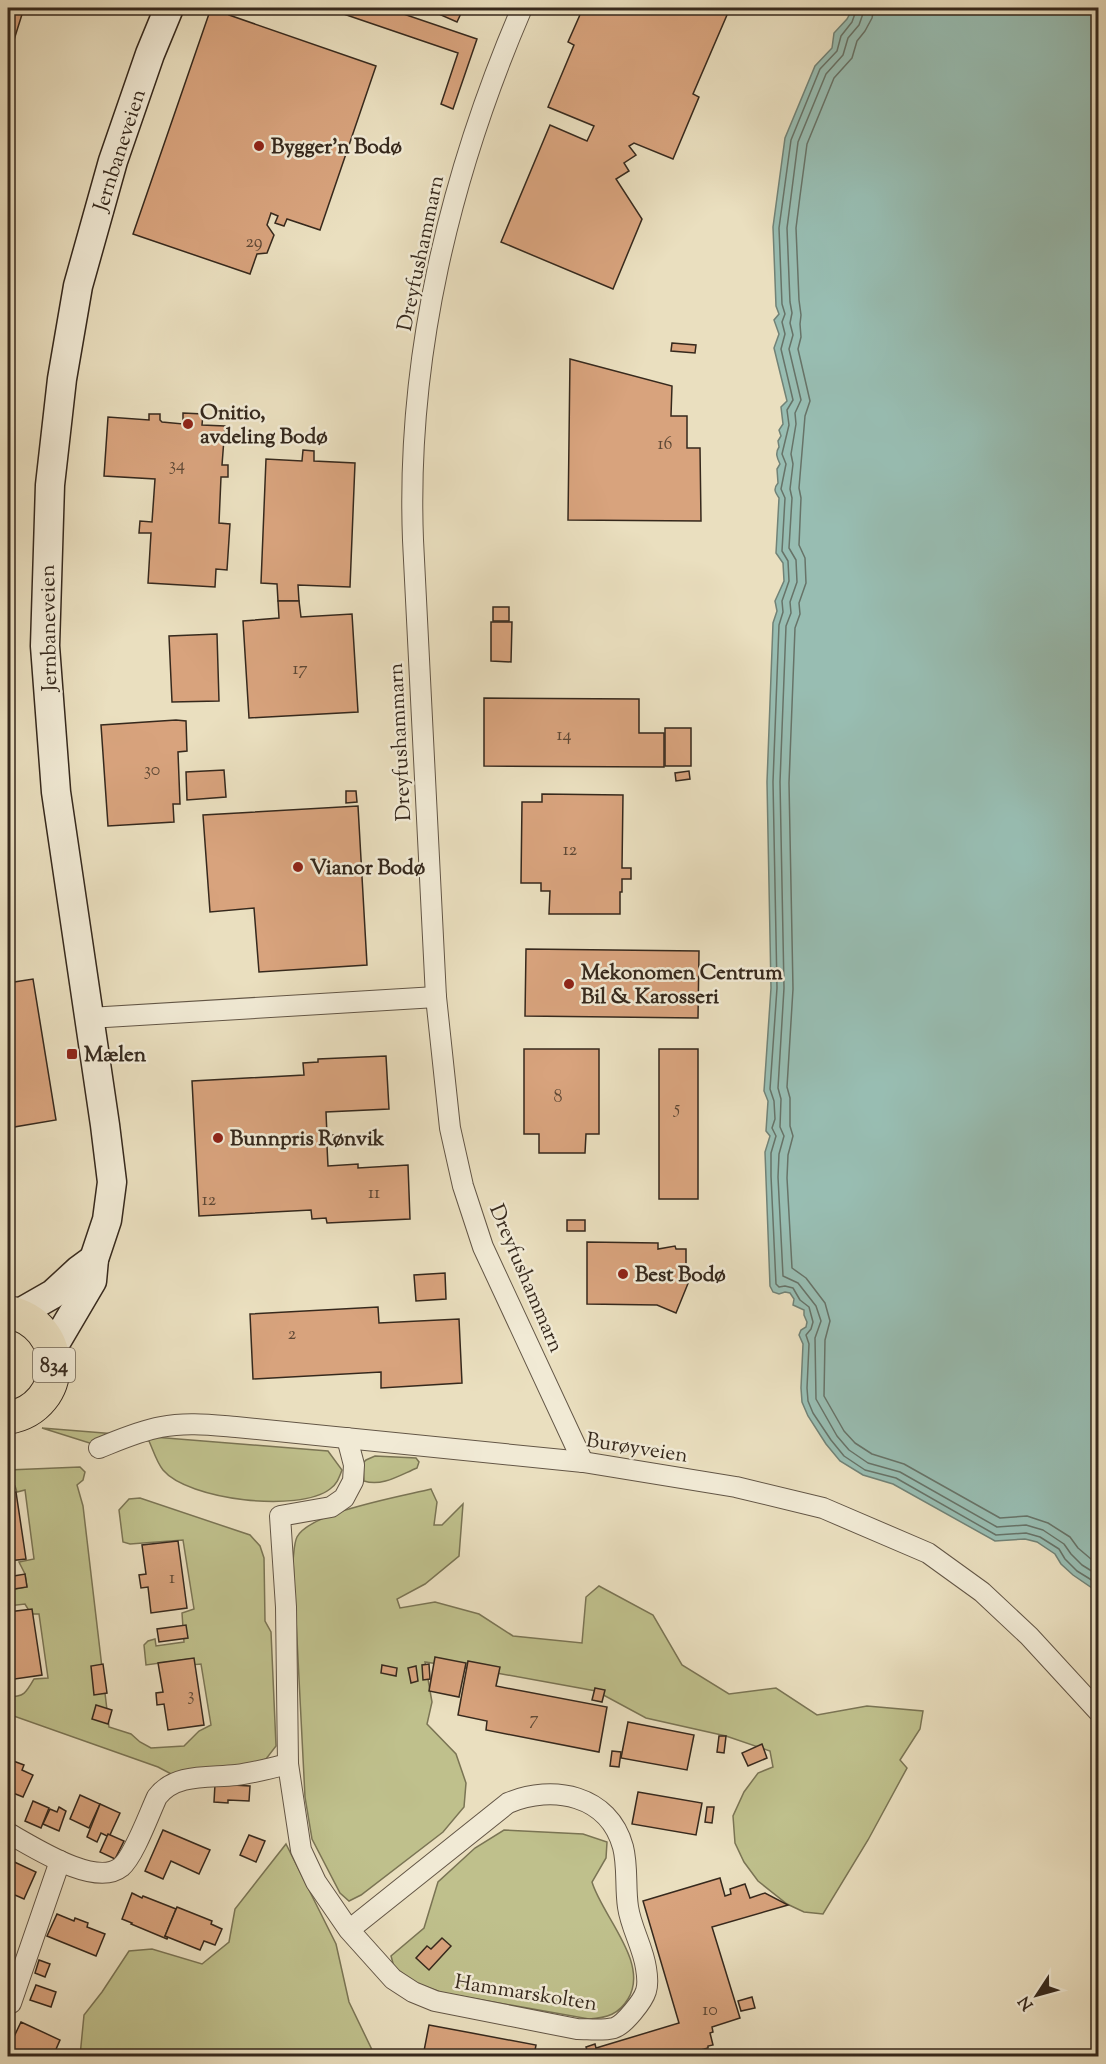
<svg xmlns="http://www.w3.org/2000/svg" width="1106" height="2064" viewBox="0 0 1106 2064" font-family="'Sorts Mill Goudy',serif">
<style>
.green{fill:#bfc08c;stroke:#7a7454;stroke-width:1.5}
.water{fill:#98bdb2;stroke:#718276;stroke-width:1.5}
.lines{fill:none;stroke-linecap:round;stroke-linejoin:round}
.shore{stroke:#677368;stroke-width:1.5}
.building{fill:#d8a37d;stroke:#36291d;stroke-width:1.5}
.street-casing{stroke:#635646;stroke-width:22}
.secondary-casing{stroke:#36291d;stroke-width:31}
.primary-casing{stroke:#36291d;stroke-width:34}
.street{stroke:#f1ead5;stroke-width:20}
.secondary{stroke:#f1ead5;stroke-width:28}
.primary{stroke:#eadfbf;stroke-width:32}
.poi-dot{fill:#8f2418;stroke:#f1ead5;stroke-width:2}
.labels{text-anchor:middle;stroke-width:5;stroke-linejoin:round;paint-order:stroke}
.number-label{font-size:18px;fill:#5e4835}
.shield{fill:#f1ead5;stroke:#6e6354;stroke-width:1.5}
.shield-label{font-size:20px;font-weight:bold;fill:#36291d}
.poi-label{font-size:21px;font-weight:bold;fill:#36291d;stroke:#f1ead5;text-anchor:start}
.street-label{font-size:21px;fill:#36291d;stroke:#f1ead5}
</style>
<rect width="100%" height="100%" fill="#eadfbf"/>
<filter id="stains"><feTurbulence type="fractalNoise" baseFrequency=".00333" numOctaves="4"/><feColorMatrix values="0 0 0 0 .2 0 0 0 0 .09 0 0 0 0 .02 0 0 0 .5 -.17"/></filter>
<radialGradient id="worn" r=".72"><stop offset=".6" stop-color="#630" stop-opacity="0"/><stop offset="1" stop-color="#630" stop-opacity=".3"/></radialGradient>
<!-- green -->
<g class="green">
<path d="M42,1428l286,23 14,19c-3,8 -5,14 -12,19 -31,24 -142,11 -167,-19 -6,-7 -10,-20 -14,-29h-36l-14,5z"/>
<path d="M375,1456l41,2 3,4 -2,6c-17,7 -35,19 -53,13l-1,-18 3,-3z"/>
<path d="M80,1467l5,5 -2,8 -6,5 6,21 26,221 22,7 9,8 11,6 33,-2 15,-15 12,-6 -10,-61 -11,1 -1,-6 -43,6 -2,-20 4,-4 7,-2 1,7 28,-4 -2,-29 12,-4 -11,-69 -53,4 -7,-2 -4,-32 10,-11 11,-1 110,37 10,11 4,12 1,63 6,11 5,114 -10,13 -17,8 -76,8 -15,-8 -150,-53v-17c16,0 18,-4 26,-18l14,-1 -9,-64h-8l-6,-10 -17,2v-16l19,-3 -2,-13 -6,-12 15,-3 -9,-69 -8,2 -2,-6h-7v-16z"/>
<path d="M431,1489l6,13 -3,23h8l21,-21 -4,52 -34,28 -28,15 3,9 35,-6 44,12 34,22 69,7 4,-46 13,-11 54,29 29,50 47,29 47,-6 41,27 50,-9 56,5 -3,18 -20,31 7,8 -39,72 -45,74 -19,-2 -17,-8 -29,-23 -14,-19 -9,-19 -2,-27 11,-24 14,-19 15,-6 -3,-16 -44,-15 -80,-18 -50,-27 -105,-19 -66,-10 7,40 -5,22 29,30 10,29 -2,24 -21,25 -82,63 -12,6 -9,-8 -28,-54 -7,-42 -12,-237c1,-7 1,-17 4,-23 13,-25 106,-41 134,-48z"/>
<path d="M504,1830l79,4 24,8 -1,16 -14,24c10,34 58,81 36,117 -9,15 -21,19 -39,20l-146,-26 -27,-10 -22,-16 -3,-11 33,-28 14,-46 37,-34z"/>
<polygon points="286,1844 336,1944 349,2002 375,2056 80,2056 84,2015 102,1992 129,1951 152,1949 202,1964 229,1942 235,1909"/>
</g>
<!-- water -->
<path class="water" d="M853,8h245v1584l-25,-17 -12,-11 -6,-10 -18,-12 -12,-3 -30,2 -102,-57 -30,-9 -23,-14 -14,-17 -18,-28 -6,-14 -1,-14 2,-44 -4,-9 2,-5 5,-3 1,-5 -3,-7v-5l-11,-5 1,-6 -4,-6 -5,-1 -6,2 -6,-2 -3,-6 -5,-134 5,-16 -4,-5 2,-30 -4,-10 7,-103 -4,-206 6,-159 4,-12 -2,-10 9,-20 -1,-18 -7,-10 3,-55c-4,-6 -6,-9 -1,-15l-1,-14 3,-5c-3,-6 -5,-11 -1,-17l-1,-6 3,-5 -2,-6 4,-6 -2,-17 6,-6 -13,-53 5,-14 -5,-14 5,-6 -3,-8 -3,-79 12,-89 30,-72 17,-18 2,-15 13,-14z"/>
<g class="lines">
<!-- shore -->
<g class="shore">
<polyline points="857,8 852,22 841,36 837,51 820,69 791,140 779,228 782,304 785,314 782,322 785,334 781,349 793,400 787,410 789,425 782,454 786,464 781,489 785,498 782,551 788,561 789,581 782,601 783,612 779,625 773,782 777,988 770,1089 774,1101 775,1119 772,1128 776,1136 771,1153 771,1176 776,1284 779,1287 785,1286 793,1288 800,1300 809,1307 813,1322 811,1329 806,1335 809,1344 807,1388 808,1401 813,1413 831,1440 844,1456 865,1470 896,1478 996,1535 1026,1533 1040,1537 1059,1549 1065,1559 1077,1571 1098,1584"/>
<polyline points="865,8 859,25 848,38 843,55 826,74 798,142 787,228 790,302 792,313 790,323 793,335 789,349 801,400 795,413 796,424 791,454 793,464 790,489 792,498 789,548 796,560 797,582 790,602 791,613 786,626 780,782 784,988 778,1088 781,1099 780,1127 784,1136 779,1154 778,1177 783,1276 798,1283 816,1306 821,1321 815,1338 816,1399 837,1436 849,1450 868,1463 900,1472 997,1527 1026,1525 1043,1530 1064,1544 1071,1554 1082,1565 1098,1575"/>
<polyline points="874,8 872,18 865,31 857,41 852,58 834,78 807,144 800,196 796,228 799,300 801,315 800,324 801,337 798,349 810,401 805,416 799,488 801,498 799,545 805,558 806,583 799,603 800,614 795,628 789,783 793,989 787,1087 790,1098 790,1126 793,1136 788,1155 787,1178 792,1268 806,1278 825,1303 830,1321 825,1340 824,1396 844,1431 855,1443 872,1454 904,1464 1000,1518 1027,1516 1048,1523 1070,1537 1078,1548 1098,1565"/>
</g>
</g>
<!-- building -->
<g class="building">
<polygon points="8,8 24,8 8,59"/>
<polygon points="211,8 232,8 229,15 376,66 320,230 287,219 284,226 275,223 278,216 271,213 267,225 274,235 267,253 257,254 250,274 133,234"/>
<polygon points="326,8 386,8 477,39 453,109 441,104 458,53"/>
<polygon points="436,8 460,8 463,9 457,22 434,12"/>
<polygon points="583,8 730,8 693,94 699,97 673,159 634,143 629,146 636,155 624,163 629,171 616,179 642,219 613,289 501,242 550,125 587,141 594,126 548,107 574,45 568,42"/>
<polygon points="672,343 696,345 695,353 671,351"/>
<polygon points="570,359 672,386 671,416 687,416 687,448 700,448 701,521 568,520"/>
<polygon points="183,413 203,414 202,425 225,426 222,465 228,465 228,477 221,477 219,523 230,524 227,570 216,569 215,587 148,583 151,533 139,533 140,521 152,522 155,479 104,476 108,417 149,420 149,414 160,414 160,420 162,422 183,424"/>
<polygon points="8,428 10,428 11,466 8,466"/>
<polygon points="303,450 314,451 314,461 355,463 350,587 298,585 299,601 278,601 277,584 261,583 266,459 302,461"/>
<polygon points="278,601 299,601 301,617 352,614 358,712 249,718 243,621 279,618"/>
<rect x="493" y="607" width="16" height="14"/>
<polygon points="491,622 512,622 511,662 491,661"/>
<polygon points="217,634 219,701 172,702 169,636"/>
<polygon points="484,698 639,699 639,733 664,733 664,767 484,766"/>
<polygon points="176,720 186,721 187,751 178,752 180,804 173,804 174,822 108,826 101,725"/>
<rect x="665" y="728" width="26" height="38"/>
<polygon points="224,770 226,797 187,800 186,772"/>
<polygon points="689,771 690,779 676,781 675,773"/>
<polygon points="346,791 356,791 357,802 346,803"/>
<polygon points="542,794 623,795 622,868 631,868 631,879 622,879 622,892 620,892 620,914 549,914 550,891 541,891 541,883 521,883 522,802 542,802"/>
<polygon points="358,806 367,965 259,972 254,908 210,912 203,815"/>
<polygon points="526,949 699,951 698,1018 525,1016"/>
<polygon points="33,979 56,1120 8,1128 8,983"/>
<polygon points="524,1049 599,1049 599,1134 586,1134 585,1153 539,1153 539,1134 524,1134"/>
<rect x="659" y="1049" width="39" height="150"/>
<polygon points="386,1056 389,1109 326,1112 327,1135 340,1135 340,1145 327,1146 328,1166 358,1164 358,1168 408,1165 410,1219 327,1223 326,1218 312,1219 311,1210 199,1216 192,1081 304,1075 303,1063 318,1062 318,1059"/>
<rect x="567" y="1220" width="18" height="11"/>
<polygon points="587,1242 658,1243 658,1249 675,1246 676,1249 686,1249 686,1280 689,1281 676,1313 657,1305 587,1304"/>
<polygon points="445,1273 446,1299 416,1301 414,1275"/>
<polygon points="378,1307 379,1323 459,1319 462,1383 381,1388 381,1372 253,1379 250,1314"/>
<polygon points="16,1492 26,1559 8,1561 8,1493"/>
<polygon points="178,1541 187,1608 151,1613 148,1587 141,1588 139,1575 146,1574 142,1545"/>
<polygon points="25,1574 27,1587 8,1590 8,1577"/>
<polygon points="32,1609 42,1675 8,1680 8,1612"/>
<polygon points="186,1625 188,1638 159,1642 157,1629"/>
<polygon points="435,1657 466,1663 459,1697 429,1691"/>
<polygon points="194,1658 204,1725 168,1730 164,1704 157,1705 156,1693 163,1692 158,1663"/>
<polygon points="468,1661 500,1667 496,1686 607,1707 599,1752 486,1730 487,1721 458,1715"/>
<polygon points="103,1664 107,1693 94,1695 91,1666"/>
<polygon points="429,1664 430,1679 423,1680 422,1665"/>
<polygon points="382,1665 397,1668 396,1676 381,1673"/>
<polygon points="416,1666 418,1681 411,1683 408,1668"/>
<polygon points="595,1688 605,1690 602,1702 592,1700"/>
<polygon points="96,1705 112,1710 108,1724 92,1719"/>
<polygon points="628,1722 694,1735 687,1770 621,1758"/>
<polygon points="719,1736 726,1736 724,1753 717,1752"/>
<polygon points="762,1744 767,1758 748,1766 742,1753"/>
<polygon points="612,1751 621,1752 619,1767 610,1766"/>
<polygon points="8,1759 24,1765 22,1770 33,1775 23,1797 8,1791"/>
<polygon points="215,1784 250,1786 249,1801 228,1800 228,1803 214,1802"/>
<polygon points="638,1792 702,1803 696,1835 632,1824"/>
<polygon points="80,1795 100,1804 89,1828 70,1819"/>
<polygon points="33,1801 49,1808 41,1828 25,1821"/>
<polygon points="100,1804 120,1813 109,1837 101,1833 97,1842 87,1837"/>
<polygon points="59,1807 66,1811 59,1831 43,1824 50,1809 57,1812"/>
<polygon points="707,1807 714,1807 712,1823 705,1822"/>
<polygon points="163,1830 210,1850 199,1874 171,1861 163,1879 145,1871"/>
<polygon points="108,1834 124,1841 115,1859 100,1852"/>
<polygon points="249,1835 265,1841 256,1862 240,1855"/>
<polygon points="8,1859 36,1872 24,1899 8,1892"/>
<polygon points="720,1878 725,1896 731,1894 730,1889 745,1884 750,1898 765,1893 788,1905 712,1927 740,2018 712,2027 713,2032 710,2033 713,2045 708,2046 708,2048 680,2056 589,2056 586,2047 595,2044 596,2048 679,2023 643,1901"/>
<polygon points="132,1893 142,1898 143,1896 176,1909 165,1936 168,1937 167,1939 131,1924 132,1923 122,1919"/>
<polygon points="177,1907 212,1921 211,1924 222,1929 215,1945 204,1941 200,1950 165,1936"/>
<polygon points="57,1914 74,1921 75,1918 88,1923 87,1927 105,1934 96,1956 47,1936"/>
<polygon points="442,1938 451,1946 429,1970 416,1958 427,1946 431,1949"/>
<polygon points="39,1960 50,1964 45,1977 35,1973"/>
<polygon points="36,1985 56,1992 51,2007 30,2000"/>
<polygon points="752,1997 755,2008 741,2011 738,2001"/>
<polygon points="21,2022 60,2040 53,2056 35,2056 30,2054 29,2056 8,2056 12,2046 10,2045"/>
<polygon points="429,2025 536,2045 534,2056 423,2056"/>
</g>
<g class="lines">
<!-- street casing -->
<g class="street-casing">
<g id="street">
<path d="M522,8c-72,167 -116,349 -109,532l23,457 14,131 13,58 20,61 100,215"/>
<polyline points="89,1018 436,997"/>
<path d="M347,1438l7,27 -1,16 -9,17 -13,9 -51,9 6,91 2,157 13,86 15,32 33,48 44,49 20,13 22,9 142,28c12,0 25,2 37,-1 10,-3 29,-27 32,-37 2,-6 1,-17 0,-23 -3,-21 -15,-40 -18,-61 -3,-19 0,-41 -5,-60 -14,-52 -70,-63 -115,-44l-159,127"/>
<path d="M99,1448c20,-8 40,-17 62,-21 25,-5 50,-2 75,0l347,35 153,25 87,21 105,45 54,39 47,44 69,75"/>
<path d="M8,1833c24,13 87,55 113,34 13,-11 28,-53 36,-70 18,-24 52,-19 79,-22 18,-2 35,-7 52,-11"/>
<polyline points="11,2003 60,1861"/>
</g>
</g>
<!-- secondary casing -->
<g class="secondary-casing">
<g id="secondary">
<polyline points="18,1314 53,1294 79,1270 94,1259"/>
<polyline points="52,1349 92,1281 94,1259 107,1220 112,1182 105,1125 56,792 45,646 50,485 62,379 78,286 113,161 150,54 169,8"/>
</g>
</g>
<!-- primary casing -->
<g class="primary-casing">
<path id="primary" d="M8,1312c61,12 61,95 0,106"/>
</g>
<!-- street -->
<use href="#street" class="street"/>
<!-- secondary -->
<use href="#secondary" class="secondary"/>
<!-- primary -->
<use href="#primary" class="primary"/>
</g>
<!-- markers -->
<g class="poi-dot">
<circle cx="259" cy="146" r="6"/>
<circle cx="188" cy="424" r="6"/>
<circle cx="298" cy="867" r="6"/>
<circle cx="569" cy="984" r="6"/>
<rect x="66" y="1048" width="12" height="12" rx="3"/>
<circle cx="218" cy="1138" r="6"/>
<circle cx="623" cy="1274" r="6"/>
</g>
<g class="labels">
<!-- number labels -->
<g class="number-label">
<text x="254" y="247">29</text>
<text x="665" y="449">16</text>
<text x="177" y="470">34</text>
<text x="300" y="674">17</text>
<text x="564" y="740">14</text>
<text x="152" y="775">30</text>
<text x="570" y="855">12</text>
<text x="558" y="1102">8</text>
<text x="677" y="1113">5</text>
<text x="374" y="1198">11</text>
<text x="209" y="1205">12</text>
<text x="292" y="1339">2</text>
<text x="172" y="1583">1</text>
<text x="191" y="1700">3</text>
<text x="534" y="1724">7</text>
<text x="710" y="2015">10</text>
</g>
<!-- shield labels -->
<rect class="shield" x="33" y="1348" width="42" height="34" rx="4.5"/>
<g class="shield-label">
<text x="54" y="1372">834</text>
</g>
<!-- poi labels -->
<g class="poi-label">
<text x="271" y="153">Bygger'n Bodø</text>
<text x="200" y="419">Onitio,<tspan x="200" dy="24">avdeling Bodø</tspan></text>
<text x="310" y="874">Vianor Bodø</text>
<text x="581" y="979">Mekonomen Centrum<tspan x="581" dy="24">Bil &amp; Karosseri</tspan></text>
<text x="84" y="1061">Mælen</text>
<text x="230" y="1145">Bunnpris Rønvik</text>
<text x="635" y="1281">Best Bodø</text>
</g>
<!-- street labels -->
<g class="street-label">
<text transform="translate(119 150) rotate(-72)" y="7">Jernbaneveien</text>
<text transform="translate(420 253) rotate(-78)" y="7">Dreyfushammarn</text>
<text transform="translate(48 628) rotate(-91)" y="7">Jernbaneveien</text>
<text transform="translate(399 742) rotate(-93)" y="7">Dreyfushammarn</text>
<text transform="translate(527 1278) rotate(67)" y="7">Dreyfushammarn</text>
<text transform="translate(637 1447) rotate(9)" y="7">Burøyveien</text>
<text transform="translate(526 1992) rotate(9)" y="7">Hammarskolten</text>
</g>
</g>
<!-- margin -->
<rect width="1106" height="2064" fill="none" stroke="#eadfbf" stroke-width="30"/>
<rect x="9" y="9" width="1088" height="2046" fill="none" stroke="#36291d" stroke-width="3"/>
<rect x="15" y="15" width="1076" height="2034" fill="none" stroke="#36291d" stroke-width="1.5"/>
<!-- north arrow -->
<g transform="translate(1037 1995) rotate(234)" stroke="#f1ead5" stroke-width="4.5" paint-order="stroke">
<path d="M0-4.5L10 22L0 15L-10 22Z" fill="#36291d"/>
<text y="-9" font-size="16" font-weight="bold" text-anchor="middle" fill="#36291d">N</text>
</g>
<rect width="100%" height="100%" filter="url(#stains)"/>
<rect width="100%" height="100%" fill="url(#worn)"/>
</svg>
